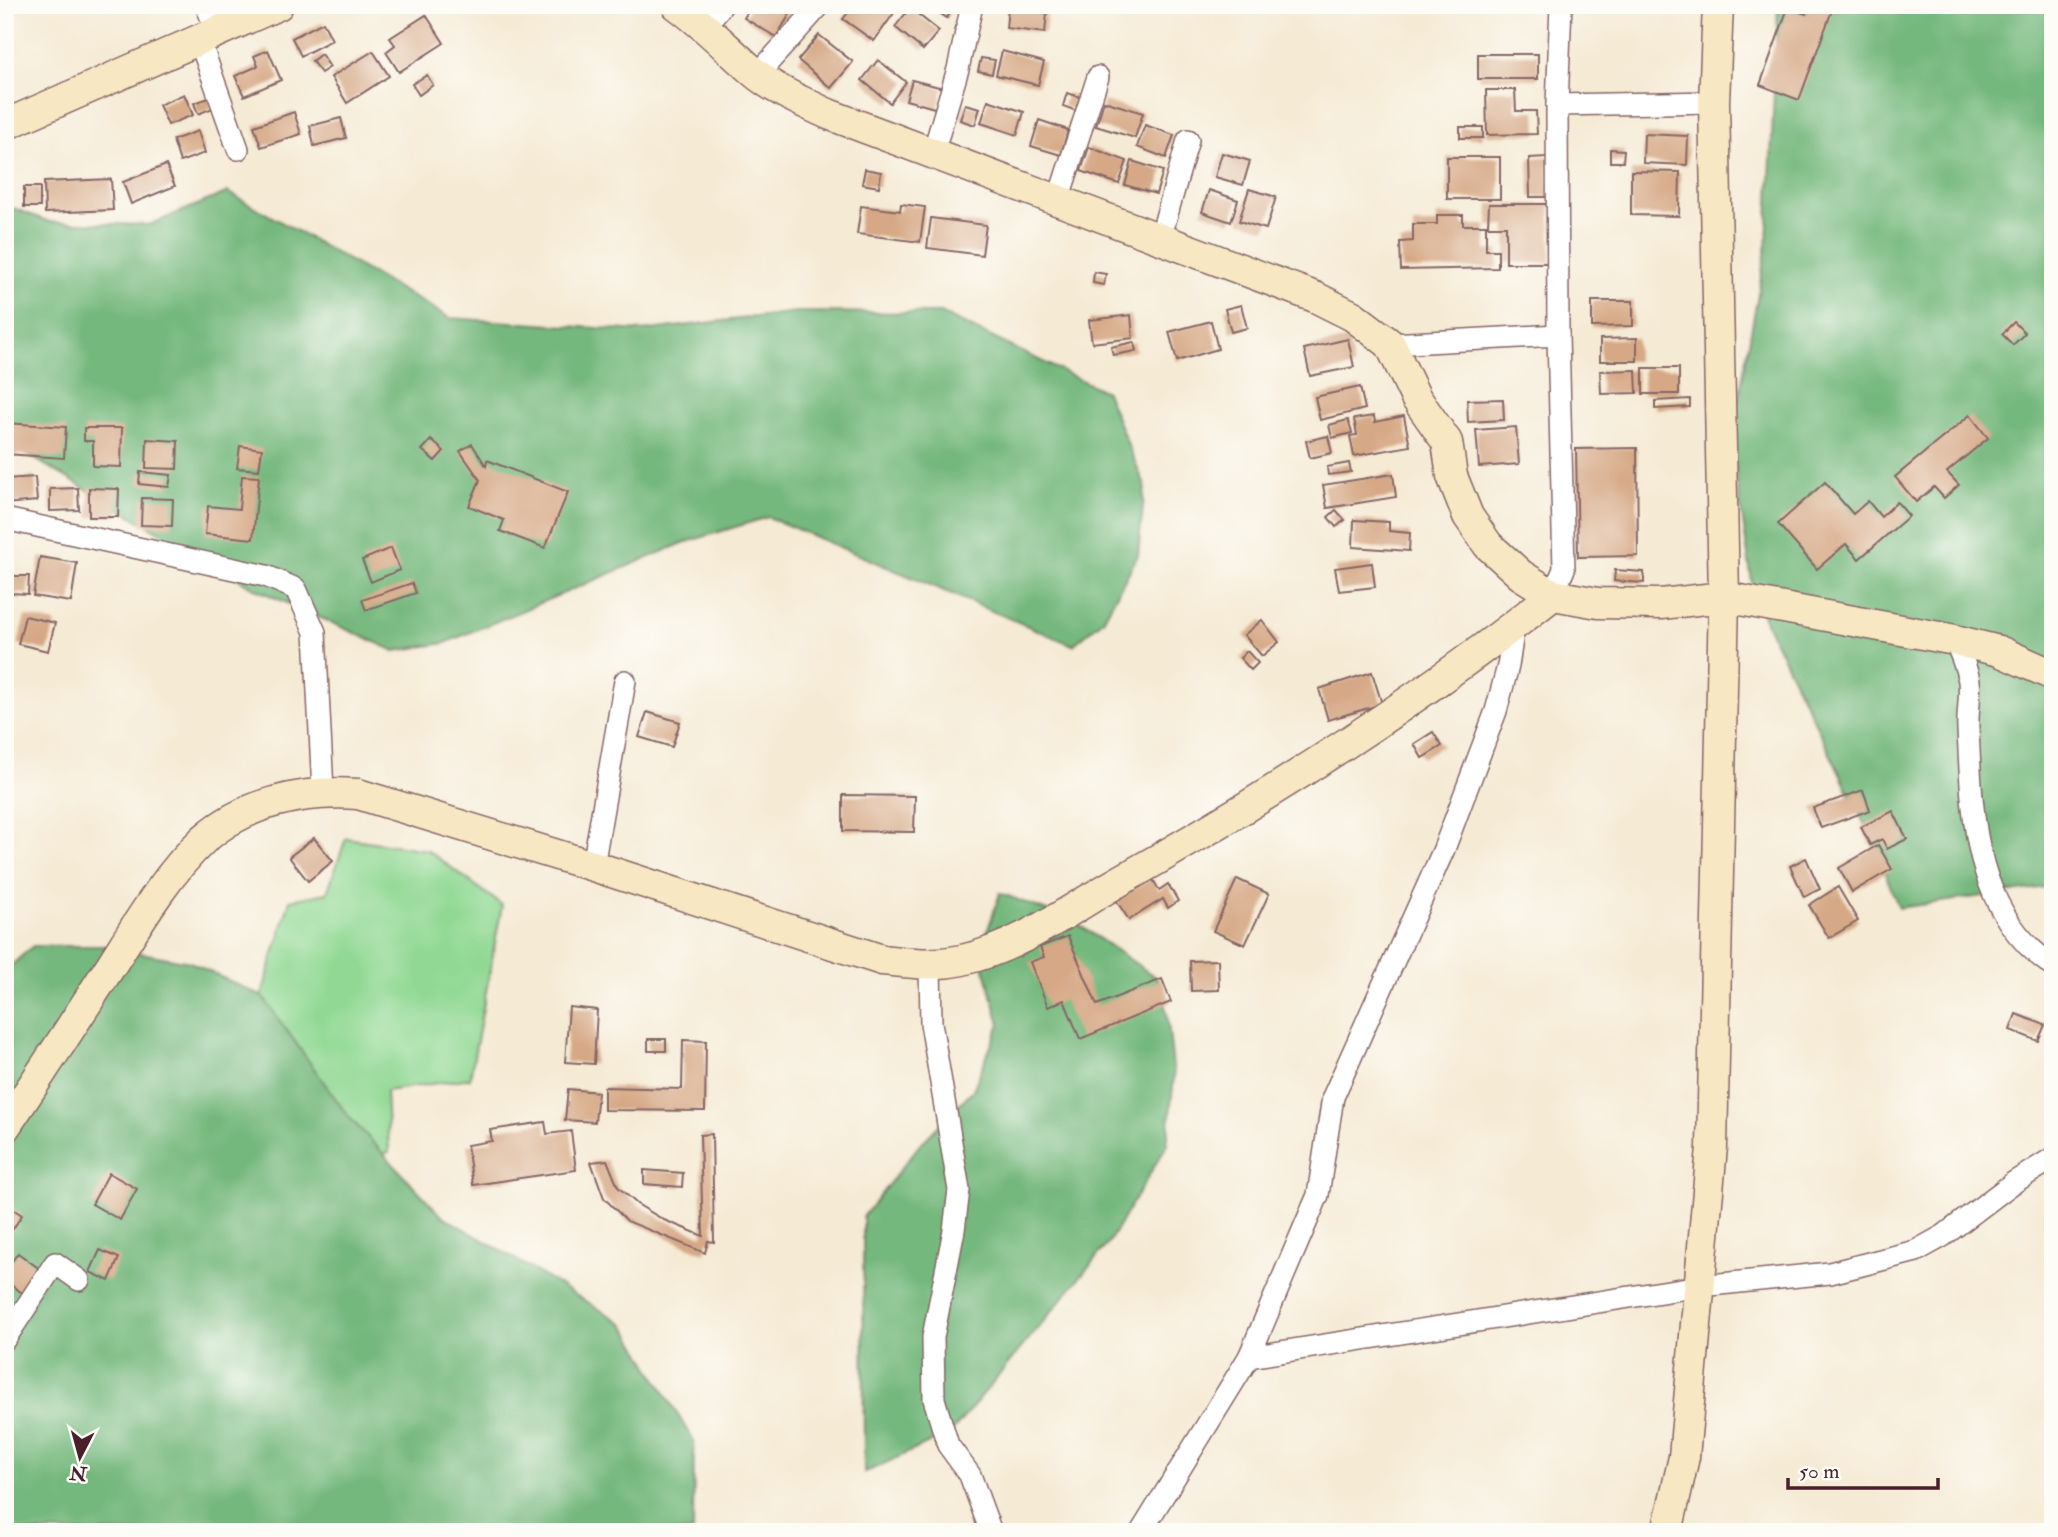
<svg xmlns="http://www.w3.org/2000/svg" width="2058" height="1537" viewBox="0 0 2058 1537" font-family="'IM FELL Double Pica',serif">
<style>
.green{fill:#90d893;stroke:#6d7c5f;stroke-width:2}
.forest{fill:#74b87d;stroke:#5f6c54;stroke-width:2}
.building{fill:#d6a885}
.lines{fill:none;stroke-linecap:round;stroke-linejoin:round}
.street-casing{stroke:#866666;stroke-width:24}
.secondary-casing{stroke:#866666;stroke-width:33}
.street{stroke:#fff;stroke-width:21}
.secondary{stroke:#f7e8c3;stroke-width:30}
</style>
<rect width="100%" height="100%" fill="#fdfcf7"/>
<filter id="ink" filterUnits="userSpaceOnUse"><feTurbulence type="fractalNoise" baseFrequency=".0143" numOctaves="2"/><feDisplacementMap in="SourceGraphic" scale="14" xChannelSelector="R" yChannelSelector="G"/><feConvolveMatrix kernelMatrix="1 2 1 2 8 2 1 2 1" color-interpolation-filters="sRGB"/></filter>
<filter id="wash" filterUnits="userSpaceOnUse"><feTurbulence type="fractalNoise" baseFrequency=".00686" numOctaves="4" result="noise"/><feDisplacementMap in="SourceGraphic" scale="28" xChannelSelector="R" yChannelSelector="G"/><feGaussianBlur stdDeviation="1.57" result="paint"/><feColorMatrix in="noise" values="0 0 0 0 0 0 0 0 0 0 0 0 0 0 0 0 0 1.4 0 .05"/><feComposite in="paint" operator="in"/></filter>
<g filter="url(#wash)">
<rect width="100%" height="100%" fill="#f5ead4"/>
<!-- green -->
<polygon class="green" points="346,838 427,850 502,905 470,1078 386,1091 389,1152 358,1161 252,1028 290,900 327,893"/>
<!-- forest -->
<g class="forest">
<polygon points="1778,5 2053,5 2053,886 1899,908 1868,831 1767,625 1753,589 1731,440 1767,245"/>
<polygon points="228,192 450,318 642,331 796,312 941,313 1106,392 1145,486 1138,555 1103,620 1073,645 768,517 683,543 445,643 395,651 256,589 28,455 5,446 5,205 50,222 149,225"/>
<polygon points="1000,893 1073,921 1157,978 1167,1013 1174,1076 1167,1145 1109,1242 951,1433 864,1473 863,1217 918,1147 973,1090 1000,1024 980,953"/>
<polygon points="33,946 102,946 190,962 263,997 348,1116 441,1215 624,1324 694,1442 693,1532 5,1532 5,971"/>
</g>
<g id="blocks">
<!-- building -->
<g class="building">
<polygon points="752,5 775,5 790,14 776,37 744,18"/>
<polygon points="854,5 883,5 894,13 874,41 843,19"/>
<polygon points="927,5 955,5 947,18"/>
<polygon points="1809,5 1834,5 1799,100 1760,85 1788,8 1806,14"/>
<polygon points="910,8 939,31 923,50 895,27"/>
<polygon points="1008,8 1047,13 1045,33 1006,28"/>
<polygon points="426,15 444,43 399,72 386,52 395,45 390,38"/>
<polygon points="323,22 332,40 301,56 292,38"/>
<polygon points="819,35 853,62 831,88 798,60"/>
<polygon points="268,50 281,80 244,96 235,76 258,66 254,56"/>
<polygon points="373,51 389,76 347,103 331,77"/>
<polygon points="1002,51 1044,62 1038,85 996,75"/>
<polygon points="321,54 330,67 321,73 312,61"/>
<rect x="1478" y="54" width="60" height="25"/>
<polygon points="981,58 995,60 992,74 978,71"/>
<polygon points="878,60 906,82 890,103 862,80"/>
<polygon points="427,75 433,85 419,95 412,84"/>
<polygon points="912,80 943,88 938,109 906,100"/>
<polygon points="1486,90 1515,90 1516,111 1536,111 1537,134 1487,135"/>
<polygon points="1067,93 1083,98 1079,112 1063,106"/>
<polygon points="184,94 193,115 168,125 159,105"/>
<polygon points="209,98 213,108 198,114 194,103"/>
<polygon points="988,100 1024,112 1017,135 981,123"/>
<polygon points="1104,101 1143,113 1135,138 1096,126"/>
<polygon points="965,104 980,108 975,125 960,120"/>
<polygon points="294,112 301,134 261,147 254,126"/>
<polygon points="341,118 346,138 314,146 310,126"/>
<polygon points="1039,120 1068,130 1061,155 1031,146"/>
<polygon points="1145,125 1174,135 1166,158 1137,147"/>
<rect x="1460" y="127" width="23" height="11"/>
<polygon points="198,131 205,153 180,162 173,140"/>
<polygon points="1644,134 1688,136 1687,165 1643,163"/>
<polygon points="1089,147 1127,161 1119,184 1081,171"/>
<polygon points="1610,149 1624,150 1623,162 1610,162"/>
<polygon points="1222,153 1250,161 1243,185 1215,177"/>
<rect x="1447" y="157" width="53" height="42"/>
<polygon points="1548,157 1549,197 1530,197 1529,158"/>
<polygon points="1132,161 1163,171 1156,194 1125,185"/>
<polygon points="166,165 175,186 131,204 123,182"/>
<polygon points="865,169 881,172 879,187 862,184"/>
<polygon points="1631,171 1680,172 1679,216 1631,215"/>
<polygon points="111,179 113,210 45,213 44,182"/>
<rect x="24" y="187" width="16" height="20"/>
<polygon points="1249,189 1276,197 1266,229 1239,221"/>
<polygon points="1209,190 1238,200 1231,222 1202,212"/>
<polygon points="901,204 925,207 920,242 857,234 861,206 900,211"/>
<polygon points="1489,204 1551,204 1551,263 1506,263 1506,226 1488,226"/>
<polygon points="1437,215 1463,215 1463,225 1486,225 1486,250 1498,250 1498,268 1401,270 1400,242 1413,241 1413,224 1437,224"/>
<polygon points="931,218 986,225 982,255 927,248"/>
<polygon points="1094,272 1106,274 1104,285 1093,283"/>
<polygon points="1592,301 1633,301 1633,326 1592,327"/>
<polygon points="1241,305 1247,328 1231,332 1225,309"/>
<polygon points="1131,315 1133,338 1092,343 1089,320"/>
<polygon points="1211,321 1218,349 1177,361 1169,332"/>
<polygon points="2014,322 2025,333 2013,345 2002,334"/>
<polygon points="1637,338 1637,361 1600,361 1600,339"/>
<polygon points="1348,339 1354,367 1310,376 1304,349"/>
<polygon points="1134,342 1136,351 1113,355 1111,347"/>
<rect x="1643" y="368" width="36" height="26"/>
<polygon points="1636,370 1637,393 1601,394 1600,371"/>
<polygon points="1360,387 1365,409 1320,420 1315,397"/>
<polygon points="1503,399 1504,420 1468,422 1467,400"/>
<polygon points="1690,399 1690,407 1655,409 1655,401"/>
<polygon points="1970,415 1988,438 1947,472 1959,485 1944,498 1934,487 1916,502 1895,477"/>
<polygon points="1374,416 1375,422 1404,416 1410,446 1354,456 1350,436 1357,435 1354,419"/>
<polygon points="1348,420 1352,433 1332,438 1329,425"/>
<polygon points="5,423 66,427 64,458 5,454"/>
<polygon points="1516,427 1519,464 1479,467 1476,430"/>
<polygon points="84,428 122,428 121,467 93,466 93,441 84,441"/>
<polygon points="1328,436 1332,453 1310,458 1306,441"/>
<polygon points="147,439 178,441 177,469 146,468"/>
<polygon points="431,440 444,451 435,461 422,450"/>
<polygon points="472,444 486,466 487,460 568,492 545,548 500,531 504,520 469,506 480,480 460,451"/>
<polygon points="240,446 262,449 259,470 237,468"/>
<polygon points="1637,448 1638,556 1578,557 1576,449"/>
<polygon points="1349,463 1351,472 1328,475 1327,467"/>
<polygon points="140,472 171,475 169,487 139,484"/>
<polygon points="1393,474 1396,497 1327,508 1323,485"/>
<polygon points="242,476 259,477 253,539 205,534 208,506 239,509"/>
<polygon points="35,477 37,501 5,504 5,479"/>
<polygon points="1825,482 1853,514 1868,501 1881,517 1897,502 1909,516 1859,559 1846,544 1817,569 1778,524"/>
<polygon points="78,488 79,510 50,511 50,489"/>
<polygon points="89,488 119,489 118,517 89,517"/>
<polygon points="142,498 173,499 172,526 141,525"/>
<polygon points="1336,510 1345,520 1336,527 1328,517"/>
<polygon points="1354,520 1389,522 1389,531 1410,533 1409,551 1353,547"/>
<polygon points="391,548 400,570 371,582 362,560"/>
<polygon points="40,557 77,563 71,602 33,596"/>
<polygon points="1372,563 1375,587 1339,591 1335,568"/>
<polygon points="1615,570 1644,572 1644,583 1614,581"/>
<polygon points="12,576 29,576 28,594 11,593"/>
<polygon points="412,583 416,593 366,610 362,600"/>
<polygon points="25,616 55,623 48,651 18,644"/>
<polygon points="1262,620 1279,642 1262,656 1244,635"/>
<polygon points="1247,651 1258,663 1251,670 1240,658"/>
<polygon points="1372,672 1382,704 1328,720 1319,689"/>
<polygon points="647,712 680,722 672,747 639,737"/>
<polygon points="1433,732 1442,746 1422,758 1414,744"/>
<polygon points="1863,790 1870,810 1821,828 1813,808"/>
<polygon points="843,795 915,796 914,832 843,831"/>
<polygon points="1893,811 1907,839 1887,849 1882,839 1870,845 1861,827"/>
<polygon points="314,838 333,861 308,881 289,857"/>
<polygon points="1878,845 1892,869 1852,892 1839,868"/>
<polygon points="1806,858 1820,889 1804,897 1790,866"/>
<polygon points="1152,878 1159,890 1168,884 1178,901 1168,908 1163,899 1129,920 1116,900"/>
<polygon points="1237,879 1269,894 1245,945 1213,931"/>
<polygon points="1838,887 1858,921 1829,938 1809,905"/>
<polygon points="1068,936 1097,1005 1162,979 1171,1002 1080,1039 1064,1000 1048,1007 1030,962 1044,957 1040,947"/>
<polygon points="1218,960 1219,990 1191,991 1190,961"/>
<polygon points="569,1007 597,1010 594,1064 565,1062"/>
<polygon points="2016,1014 2045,1025 2038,1041 2010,1030"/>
<rect x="648" y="1039" width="18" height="12"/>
<polygon points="683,1040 706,1041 705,1111 604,1110 604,1087 682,1089"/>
<polygon points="568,1089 598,1092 595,1122 565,1120"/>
<polygon points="545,1122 547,1134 571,1131 576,1170 473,1185 467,1145 492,1141 490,1130"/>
<polygon points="712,1134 714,1242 708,1241 705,1253 627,1221 604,1198 591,1162 607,1160 618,1187 637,1204 664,1220 703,1236 700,1135"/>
<polygon points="644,1170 683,1173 682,1187 644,1184"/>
<polygon points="109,1173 137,1189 120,1220 92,1204"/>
<polygon points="5,1204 22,1215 5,1241"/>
<polygon points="100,1250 119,1258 109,1281 90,1272"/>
<polygon points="18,1253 41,1270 24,1294 5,1281 5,1271"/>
</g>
</g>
</g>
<g filter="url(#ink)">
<use href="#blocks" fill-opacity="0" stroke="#866666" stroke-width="2"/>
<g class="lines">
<!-- street casing -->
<g class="street-casing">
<g id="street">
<polyline points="206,5 217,31"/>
<polyline points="706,25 722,5"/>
<polyline points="199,39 238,149"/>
<polyline points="757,75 820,5"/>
<polyline points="1557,105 1714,102"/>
<polyline points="933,153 958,69 972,5"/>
<polyline points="1058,200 1098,77"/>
<polyline points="1160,239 1188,140"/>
<polyline points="1390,344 1558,335"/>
<polyline points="5,519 266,576 296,589 315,632 323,791"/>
<polyline points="1553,595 1564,569 1558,335 1557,105 1561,5"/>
<path d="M1955,640c5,13 12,28 14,41 2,16 -2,32 -1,48 4,85 5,184 85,237"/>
<polyline points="593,866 625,681"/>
<polyline points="930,965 931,1023 959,1190 954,1230 933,1337 934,1399 948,1445 970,1475 991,1532"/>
<polyline points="5,1339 55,1263 79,1280"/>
<polyline points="1249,1357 1700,1286 1830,1273 1916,1251 1943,1236 2013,1183 2053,1158"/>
<polyline points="1141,1532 1249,1357 1318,1195 1333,1097 1444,849 1496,711 1508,666 1514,626"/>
</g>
</g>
<!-- secondary casing -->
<g class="secondary-casing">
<g id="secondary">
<path d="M677,5c29,21 52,46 79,69 21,17 47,28 72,40l487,183 38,19 37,28 26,54 31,44 5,34 16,40 20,29 33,30 32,20 45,8 63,1 63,-7 231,43 44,11 54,24"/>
<polyline points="5,125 278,5"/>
<path d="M5,1127c36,-53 70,-106 105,-160 28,-44 56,-92 94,-128 42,-37 101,-49 154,-45l235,72 289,94c27,3 53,6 80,0 56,-12 107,-50 156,-78 151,-85 298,-179 435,-287"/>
<polyline points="1667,1532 1684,1457 1712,1147 1724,597 1714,102 1718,5"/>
</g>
</g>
<!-- street -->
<use href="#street" class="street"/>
<!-- secondary -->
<use href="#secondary" class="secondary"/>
</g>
</g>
<!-- margin -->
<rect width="2058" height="1537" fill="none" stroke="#fdfcf7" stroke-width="28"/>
<!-- north arrow -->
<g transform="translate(80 1457) rotate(186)" stroke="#fdfcf7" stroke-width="5" paint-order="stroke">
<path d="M0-5L12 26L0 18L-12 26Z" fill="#4a1f2b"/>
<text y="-10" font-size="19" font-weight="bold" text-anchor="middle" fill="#4a1f2b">N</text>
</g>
<!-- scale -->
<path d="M1788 1478v10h150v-10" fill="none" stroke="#4a1f2b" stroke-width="3.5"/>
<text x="1799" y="1478" font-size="21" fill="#4a1f2b" stroke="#fdfcf7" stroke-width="5" paint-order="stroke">50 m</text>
</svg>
